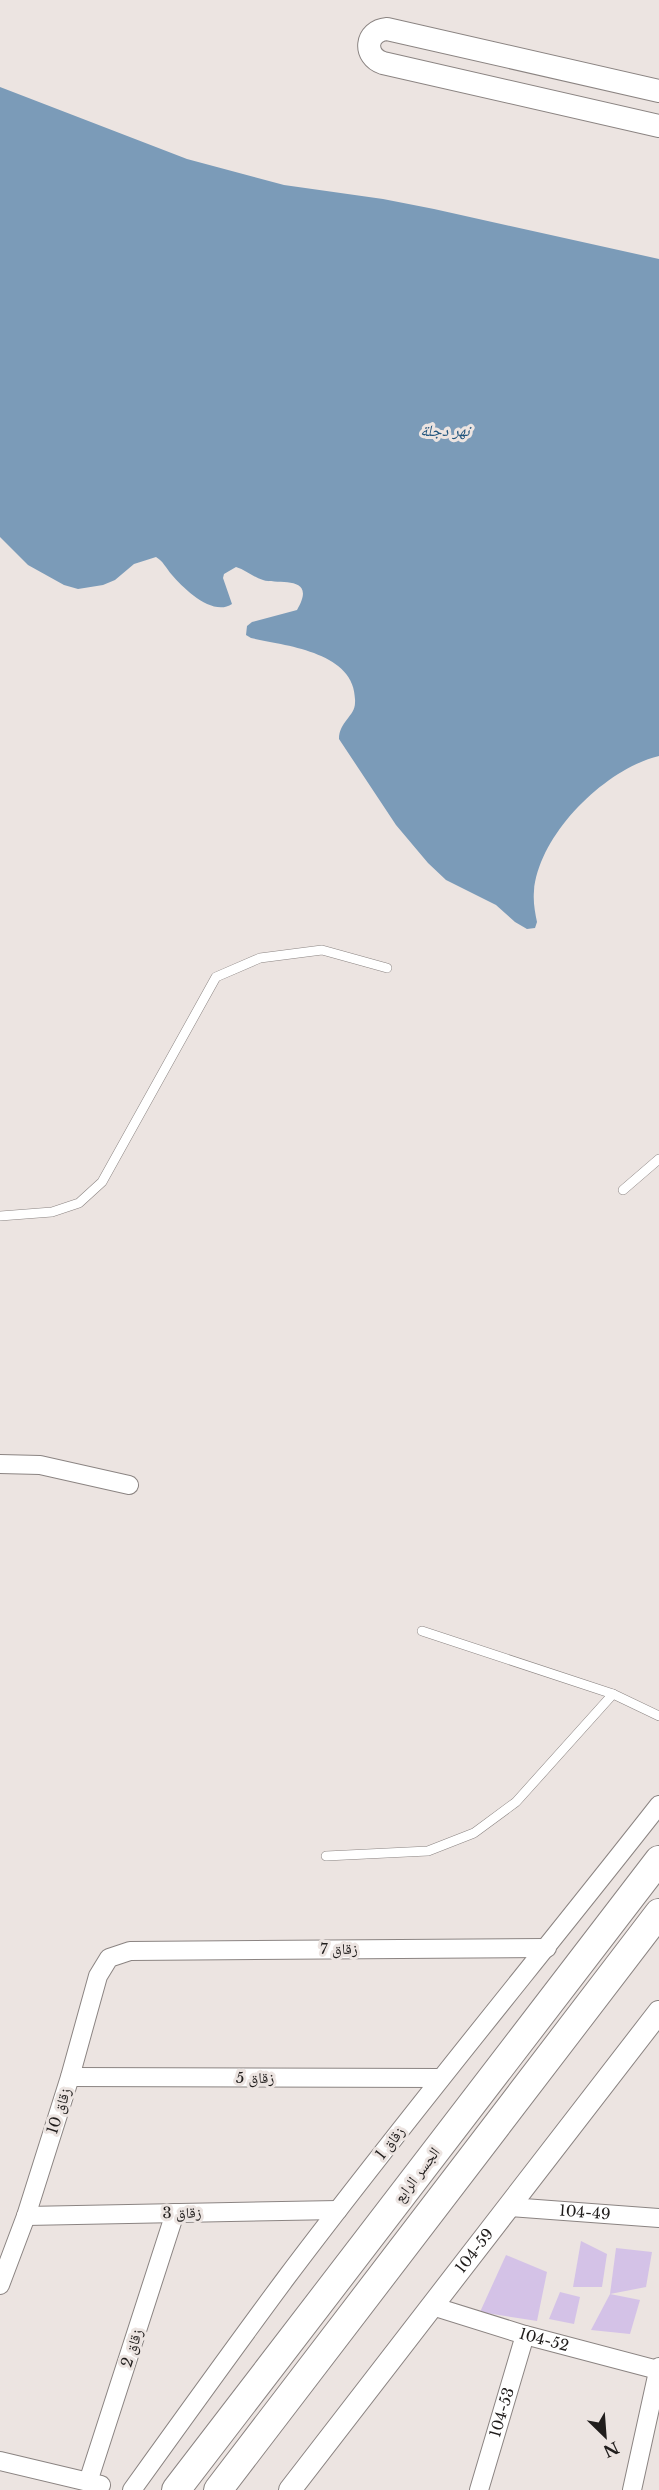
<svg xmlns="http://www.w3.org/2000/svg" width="659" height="2490" viewBox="0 0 659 2490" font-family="'Libre Baskerville','Noto Naskh Arabic',serif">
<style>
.water{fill:#7b9bb8}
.building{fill:#d4c2e7}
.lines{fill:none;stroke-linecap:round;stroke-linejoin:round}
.service-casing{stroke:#8b8482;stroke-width:10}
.minor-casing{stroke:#8b8482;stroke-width:20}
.tertiary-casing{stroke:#8b8482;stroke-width:24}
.primary-casing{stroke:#8b8482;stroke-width:30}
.service{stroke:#fff;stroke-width:9}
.minor{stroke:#fff;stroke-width:18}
.tertiary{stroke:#fff;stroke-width:22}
.primary{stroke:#fff;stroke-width:28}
.labels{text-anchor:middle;stroke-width:6;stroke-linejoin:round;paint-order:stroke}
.street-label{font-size:15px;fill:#201d1c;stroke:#ece4e1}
.water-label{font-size:16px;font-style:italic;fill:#22557d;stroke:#ece4e1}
</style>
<rect width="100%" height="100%" fill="#ece4e1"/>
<!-- water -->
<path class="water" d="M0,87l187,72 97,26 99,14 51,10 225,50v497c-54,13 -120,78 -125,135 -1,11 1,21 3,31l-2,6 -8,1 -12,-7 -19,-17 -50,-25 -18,-17 -32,-38 -57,-86c0,-17 16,-23 16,-36 3,-51 -68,-57 -104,-65l-5,-3 1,-9 5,-4 45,-12c21,-36 -19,-25 -34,-30 -10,-3 -17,-10 -27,-13l-12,7 -1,4 9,26c-19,13 -48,-15 -60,-29 -6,-7 -9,-14 -16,-18l-22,7 -19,16 -12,5 -25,4 -14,-4 -36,-20 -28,-28z"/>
<!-- building -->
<g class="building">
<polygon points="581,2241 607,2254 602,2287 573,2287"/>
<polygon points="616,2248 652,2252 646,2287 610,2294"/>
<polygon points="506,2255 547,2272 537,2321 480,2312"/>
<polygon points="560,2292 580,2297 574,2324 549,2319"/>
<polygon points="610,2294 640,2300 630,2334 591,2330"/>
</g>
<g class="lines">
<!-- service casing -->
<g class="service-casing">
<g id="service">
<polyline points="623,1190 659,1159"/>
<polyline points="0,1216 52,1212 79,1203 102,1182 216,977 260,958 322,950 387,968"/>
<polyline points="422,1631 613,1694"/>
<polyline points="326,1856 428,1851 474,1833 516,1802 613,1694 659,1716"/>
</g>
</g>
<!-- minor casing -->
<g class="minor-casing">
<g id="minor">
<polyline points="0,1464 40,1465 129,1485"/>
<polyline points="70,2077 441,2078"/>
<path id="s1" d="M510,2207l149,11"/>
<polyline points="26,2216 338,2210"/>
<polyline points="0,2285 26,2216 70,2077 98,1976 109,1958 130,1951 547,1948"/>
<path id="s2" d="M432,2306l93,29 133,35"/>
<polyline points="0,2461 101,2485"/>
<polyline points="88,2482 175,2213"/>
<path d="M132,2490c51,-71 102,-142 154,-212 121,-161 249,-315 373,-473"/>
<path id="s3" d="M479,2490l46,-155"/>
<polyline points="632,2490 659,2367"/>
</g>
</g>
<!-- tertiary casing -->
<g class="tertiary-casing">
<g id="tertiary">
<path d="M659,91l-272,-62c-22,2 -24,27 -4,34l276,63"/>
<path id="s4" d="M290,2490l369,-478"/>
</g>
</g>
<!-- primary casing -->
<g class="primary-casing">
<g id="primary">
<polyline points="176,2490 659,1860"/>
<polyline points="218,2490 659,1913"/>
</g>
</g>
<!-- service -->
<use href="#service" class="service"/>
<!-- minor -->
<use href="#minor" class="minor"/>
<!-- tertiary -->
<use href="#tertiary" class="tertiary"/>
<!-- primary -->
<use href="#primary" class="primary"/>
</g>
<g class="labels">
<!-- street labels -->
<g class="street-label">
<text x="339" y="1954">زقاق 7</text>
<text x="255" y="2083">زقاق 5</text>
<text transform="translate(59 2111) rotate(-72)" y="5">زقاق 10</text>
<text transform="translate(390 2143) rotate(-52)" y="5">زقاق 1</text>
<text transform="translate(417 2175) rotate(-53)" y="5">الجسر الرابع</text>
<text dy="5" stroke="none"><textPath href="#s1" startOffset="75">104-49</textPath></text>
<text transform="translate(182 2213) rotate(-1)" y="5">زقاق 3</text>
<text dy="5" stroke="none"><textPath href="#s4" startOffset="302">104-59</textPath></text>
<text dy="5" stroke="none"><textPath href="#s2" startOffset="117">104-52</textPath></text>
<text transform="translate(132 2348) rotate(-72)" y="5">زقاق 2</text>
<text dy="5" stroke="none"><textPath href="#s3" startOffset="81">104-53</textPath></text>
</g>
<!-- water labels -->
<g class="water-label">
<text x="445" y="436">نهر دجلة</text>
</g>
</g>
<!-- north arrow -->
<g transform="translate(605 2436) rotate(155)" stroke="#ece4e1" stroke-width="4.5" paint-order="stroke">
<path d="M0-4.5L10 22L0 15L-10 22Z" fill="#201d1c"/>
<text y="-9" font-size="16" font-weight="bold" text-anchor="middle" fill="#201d1c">N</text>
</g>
</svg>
